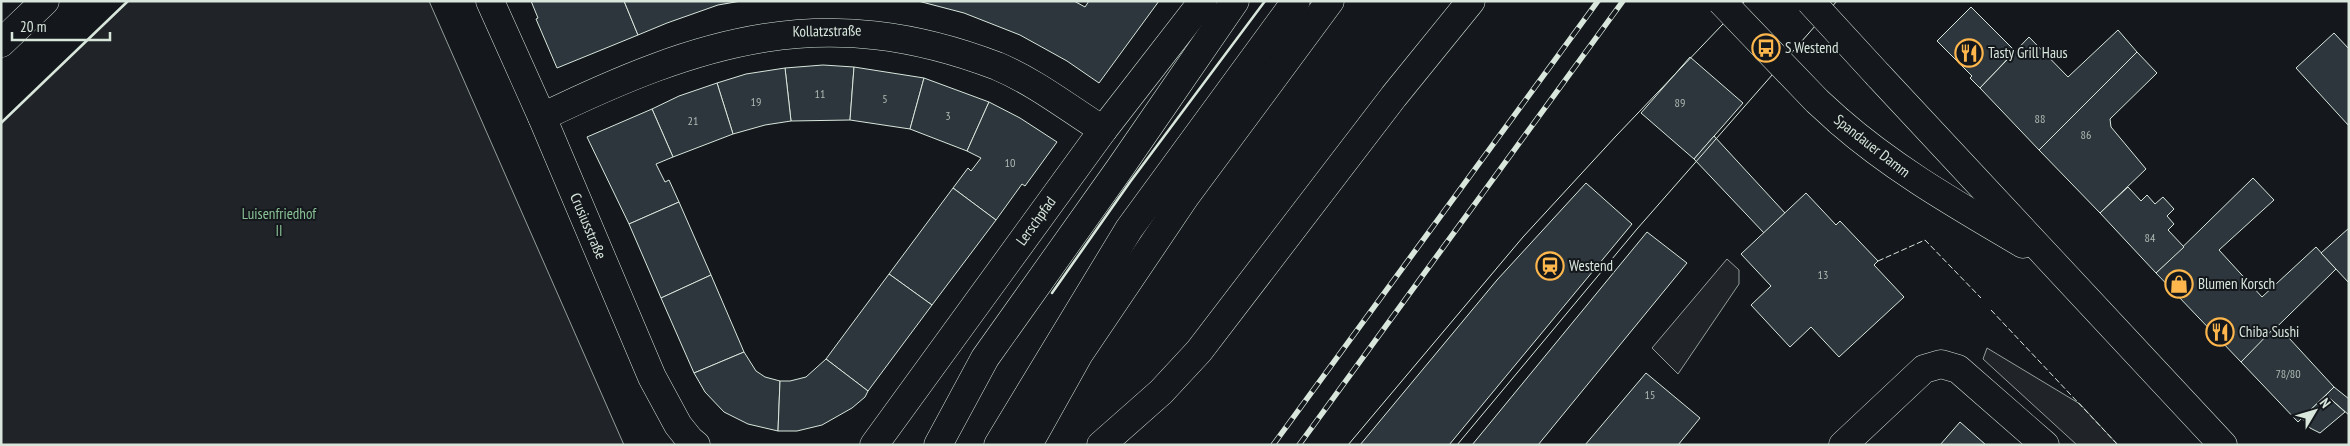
<svg xmlns="http://www.w3.org/2000/svg" width="2350" height="446" viewBox="0 0 2350 446" font-family="'PT Sans Narrow',sans-serif">
<style>
.green{fill:#202428;stroke:#939e99}
.building{fill:#2c363c;stroke:#d8e6dc}
.lines{fill:none;stroke-linecap:round;stroke-linejoin:round}
.street-casing{stroke:#d8e6dc;stroke-width:29}
.secondary-casing{stroke:#d8e6dc;stroke-width:29}
.highway-casing{stroke:#d8e6dc;stroke-width:29}
.street{stroke:#14181c;stroke-width:28}
.secondary{stroke:#14181c;stroke-width:28}
.highway{stroke:#14181c;stroke-width:28}
.tram{stroke:#d8e6dc;stroke-width:1}
.rail-casing{stroke:#d8e6dc;stroke-width:5.5}
.rail{stroke:#14181c;stroke-width:4;stroke-dasharray:11;stroke-linecap:butt}
.secondary-bridge-casing{stroke:#d8e6dc;stroke-width:29;stroke-linecap:butt}
.secondary-bridge{stroke:#14181c;stroke-width:28}
.fence{stroke:#d8e6dc;stroke-width:1;stroke-dasharray:6 2.5;stroke-linecap:butt}
.wall{stroke:#d8e6dc;stroke-width:2.5}
.labels{text-anchor:middle;stroke-width:4;stroke-linejoin:round;paint-order:stroke}
.number-label{font-size:12px;fill:#adbab4}
.street-label{font-size:15px;fill:#d8e6dc;stroke:#14181c}
.poi-label{font-size:15px;fill:#d8e6dc;stroke:#14181c;text-anchor:start}
.park-label{font-size:15px;fill:#8ac095;stroke:#14181c}
</style>
<rect width="100%" height="100%" fill="#14181c"/>
<!-- green -->
<g class="green">
<polygon points="128,1 429,1 624,445 1,445 1,123"/>
<polygon points="1727,259 1739,270 1739,284 1678,374 1652,348"/>
<polygon points="1987,348 2080,404 2118,445 2077,445 1983,359"/>
</g>
<!-- building -->
<g class="building">
<polygon points="531,1 624,1 638,35 557,68 536,19 538,18"/>
<polygon points="624,1 741,1 718,5 667,23 638,35"/>
<polygon points="918,1 1074,1 1085,7 1089,1 1159,1 1099,83 1067,61 1020,35 964,13"/>
<polygon points="1971,7 2015,51 1980,88 1970,78 1972,76 1937,41"/>
<polygon points="2118,30 2137,52 2039,150 1980,88 2029,37 2068,77"/>
<polygon points="2334,33 2349,49 2349,126 2296,68"/>
<polygon points="2137,52 2157,73 2110,119 2111,127 2146,169 2100,213 2039,150"/>
<polygon points="1690,57 1743,103 1694,159 1641,113"/>
<polygon points="823,65 854,67 850,120 791,121 785,68"/>
<polygon points="854,67 924,78 910,129 850,120"/>
<polygon points="785,68 791,121 765,125 733,134 717,83 746,74"/>
<polygon points="924,78 989,102 967,151 910,129"/>
<polygon points="717,83 733,134 673,157 652,109 679,96"/>
<polygon points="989,102 1020,118 1057,142 1025,186 1022,184 996,220 953,188 968,168 971,171 981,158 967,151"/>
<polygon points="652,109 673,157 656,164 665,182 669,180 679,202 629,224 587,137"/>
<polygon points="1714,136 1785,213 1764,233 1694,159"/>
<polygon points="2253,178 2274,200 2219,250 2262,297 2316,247 2336,269 2241,362 2156,273"/>
<polygon points="1586,183 1632,224 1449,445 1360,445 1497,280"/>
<polygon points="2128,187 2141,201 2147,195 2155,204 2163,197 2174,209 2167,216 2174,224 2168,230 2184,247 2156,273 2100,213"/>
<polygon points="953,188 996,220 932,305 889,274"/>
<polygon points="1806,193 1836,225 1840,221 1878,261 1874,265 1904,297 1839,357 1811,327 1790,347 1751,305 1771,286 1741,254"/>
<polygon points="679,202 711,275 661,298 629,224"/>
<polygon points="2349,228 2349,283 2321,253"/>
<polygon points="1647,232 1687,263 1538,445 1472,445"/>
<polygon points="889,274 932,305 868,391 826,359"/>
<polygon points="711,275 744,352 694,373 661,298"/>
<polygon points="2277,325 2334,387 2298,422 2241,362"/>
<polygon points="744,352 756,371 765,377 780,381 778,431 748,424 724,412 705,392 694,373"/>
<polygon points="826,359 868,391 865,397 852,408 822,425 797,431 778,431 780,381 790,381 806,377"/>
<polygon points="1646,373 1700,418 1678,445 1585,445"/>
<polygon points="2334,387 2349,399 2349,415 2326,395"/>
<polygon points="2326,395 2345,412 2320,433 2310,428 2302,418"/>
<polygon points="1960,422 1986,445 1940,445"/>
</g>
<g class="lines">
<!-- street casing -->
<g class="street-casing">
<g id="street">
<polyline points="490,1 542,117 652,377 678,425 690,440 696,445"/>
<path d="M542,117c159,-77 283,-117 455,-51 38,16 71,42 106,64"/>
<polyline points="874,445 1103,130 1203,1"/>
<polyline points="1843,445 1924,369 1941,364 1958,369 2045,445"/>
</g>
</g>
<!-- secondary casing -->
<g class="secondary-casing">
<g id="secondary">
<polyline points="1,43 45,1"/>
<polyline points="1878,75 2223,445"/>
<path d="M1839,121c56,49 120,85 184,123"/>
</g>
</g>
<!-- highway casing -->
<g class="highway-casing">
<g id="highway">
<polyline points="938,445 985,358 1120,168 1235,1"/>
<polyline points="998,445 1129,229 1296,1"/>
<polyline points="1028,445 1079,354 1185,197 1330,1"/>
<polyline points="1101,445 1161,392 1199,351 1394,96 1471,1"/>
</g>
</g>
<!-- street -->
<use href="#street" class="street"/>
<!-- secondary -->
<use href="#secondary" class="secondary"/>
<!-- highway -->
<use href="#highway" class="highway"/>
<!-- tram -->
<g class="tram">
<polyline points="1348,445 1523,237 1616,136 1745,1"/>
<polyline points="1457,445 1637,229 1837,1"/>
</g>
<!-- rail casing -->
<g class="rail-casing">
<g id="rail">
<polyline points="1273,445 1598,1"/>
<polyline points="1299,445 1623,1"/>
</g>
</g>
<!-- rail -->
<use href="#rail" class="rail"/>
<!-- secondary-bridge casing -->
<g class="secondary-bridge-casing">
<g id="secondary-bridge">
<polyline points="1721,1 1817,101 1839,121"/>
<polyline points="1810,1 1878,75"/>
</g>
</g>
<!-- secondary-bridge -->
<use href="#secondary-bridge" class="secondary-bridge"/>
<!-- fence -->
<g class="fence">
<polyline points="1878,261 1925,240 1981,298"/>
<polyline points="1991,310 2118,445"/>
</g>
<!-- wall -->
<g class="wall">
<polyline points="1,123 128,1"/>
<polyline points="1052,293 1130,182 1265,1"/>
</g>
</g>
<!-- icons -->
<defs>
<g id="bus-ring" transform="scale(1.4375)"><circle r="9.5" fill="#14181c" stroke="#ffb74d" stroke-width="1.5"/><path d="M-5-6H5V4H4V6H2V4H-2V6H-4V4H-5ZM-3.5-4V0h7V-4ZM-3.5 1.2v1.5H-2V1.2ZM2 1.2v1.5H3.5V1.2Z" fill="#ffb74d"/></g>
<g id="restaurant-ring" transform="scale(1.4375)"><circle r="9.5" fill="#14181c" stroke="#ffb74d" stroke-width="1.5"/><path d="M-5-6h1v4h1v-4h1v4h1v-4h1v5L-1.5 .5V6h-2V.5L-5-1ZM5-6V6H3V1.5H1.5Q1.5-4 5-6Z" fill="#ffb74d"/></g>
<g id="station-ring" transform="scale(1.4375)"><circle r="9.5" fill="#14181c" stroke="#ffb74d" stroke-width="1.5"/><path d="M-3-6H3Q5-6 5-4V2Q5 4 3 4L4.5 6H3L1.5 4h-3L-3 6H-4.5L-3 4Q-5 4-5 2V-4Q-5-6-3-6ZM-3.5-4v3h7v-3ZM-3.5 1v1.5H-2V1ZM2 1v1.5H3.5V1Z" fill="#ffb74d"/></g>
<g id="shop-ring" transform="scale(1.4375)"><circle r="9.5" fill="#14181c" stroke="#ffb74d" stroke-width="1.5"/><path d="M-5-2.5h2.3a2.7 3.5 0 0 1 5.4 0H5L5.5 6h-11ZM-1.5-2.5h3a1.5 2.3 0 0 0-3 0Z" fill="#ffb74d"/></g>
</defs>
<g fill-rule="evenodd">
<use href="#bus-ring" x="1766" y="48"/>
<use href="#restaurant-ring" x="1969" y="53"/>
<use href="#station-ring" x="1550" y="266"/>
<use href="#shop-ring" x="2179" y="284"/>
<use href="#restaurant-ring" x="2220" y="332"/>
</g>
<g class="labels">
<!-- number labels -->
<g class="number-label">
<text x="820" y="98">11</text>
<text x="885" y="103">5</text>
<text x="756" y="106">19</text>
<text x="1680" y="107">89</text>
<text x="948" y="120">3</text>
<text x="2040" y="123">88</text>
<text x="693" y="125">21</text>
<text x="2086" y="139">86</text>
<text x="1010" y="167">10</text>
<text x="2150" y="242">84</text>
<text x="1823" y="279">13</text>
<text x="2288" y="378">78/80</text>
<text x="1650" y="399">15</text>
</g>
<!-- street labels -->
<g class="street-label">
<text transform="translate(827 31) rotate(-1)" y="5">Kollatzstraße</text>
<text transform="translate(1872 146) rotate(38)" y="5">Spandauer Damm</text>
<text transform="translate(1036 221) rotate(-54)" y="5">Lerschpfad</text>
<text transform="translate(588 226) rotate(67)" y="5">Crusiusstraße</text>
</g>
<!-- poi labels -->
<g class="poi-label">
<text x="1785" y="53">S Westend</text>
<text x="1988" y="58">Tasty Grill Haus</text>
<text x="1569" y="271">Westend</text>
<text x="2198" y="289">Blumen Korsch</text>
<text x="2239" y="337">Chiba Sushi</text>
</g>
<!-- park labels -->
<g class="park-label">
<text x="279" y="219">Luisenfriedhof<tspan x="279" dy="17">II</tspan></text>
</g>
</g>
<!-- border -->
<rect width="2350" height="446" fill="none" stroke="#d8e6dc" stroke-width="5"/>
<!-- north arrow -->
<g transform="translate(2315 411) rotate(52)" stroke="#14181c" stroke-width="4" paint-order="stroke">
<path d="M0-4L9 19L0 12L-9 19Z" fill="#d8e6dc"/>
<text y="-8" font-size="14" font-weight="bold" text-anchor="middle" fill="#d8e6dc">N</text>
</g>
<!-- scale -->
<path d="M12 32v8h98v-8" fill="none" stroke="#d8e6dc" stroke-width="2.5"/>
<text x="20" y="32" font-size="15" fill="#d8e6dc" stroke="#14181c" stroke-width="4" paint-order="stroke">20 m</text>
</svg>
